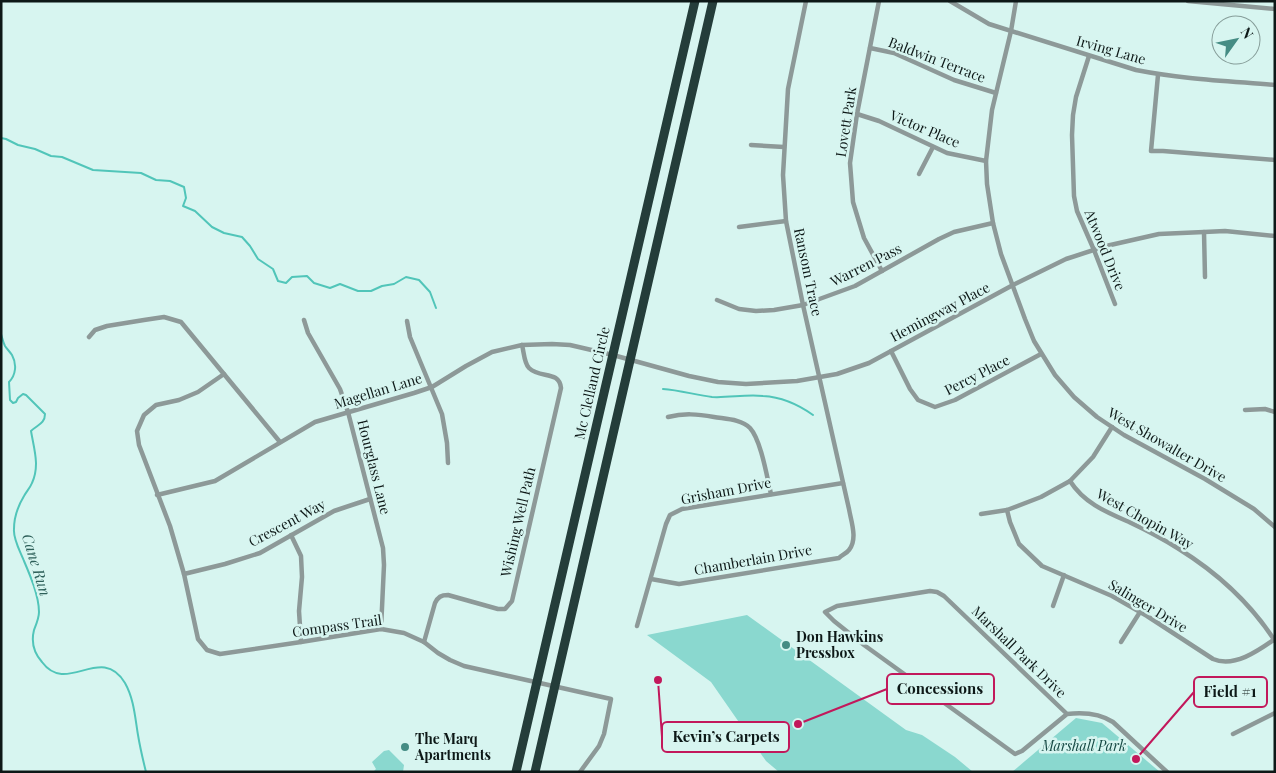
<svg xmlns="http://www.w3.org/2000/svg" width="1276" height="773" viewBox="0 0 1276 773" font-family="'Playfair Display',serif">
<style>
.green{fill:#8ad8cf}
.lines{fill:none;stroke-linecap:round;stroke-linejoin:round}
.stream{stroke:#51c5b9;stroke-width:2}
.street{stroke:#8d9998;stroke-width:4.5}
.highway{stroke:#243d3a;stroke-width:9}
.poi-dot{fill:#458c84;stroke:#d7f5f0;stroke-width:2}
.labels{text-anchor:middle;stroke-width:5;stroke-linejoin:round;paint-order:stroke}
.street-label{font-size:14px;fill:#0d1817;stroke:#d7f5f0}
.poi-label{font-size:14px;font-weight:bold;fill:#0d1817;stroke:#d7f5f0;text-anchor:start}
.park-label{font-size:14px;font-style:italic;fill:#174a45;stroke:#d7f5f0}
.water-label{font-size:15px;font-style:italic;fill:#2d5f59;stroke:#d7f5f0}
.leader{fill:none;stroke:#c2185b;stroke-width:2}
.callout-dot{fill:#c2185b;stroke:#d7f5f0;stroke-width:2}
.callout{fill:#d7f5f0;stroke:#c2185b;stroke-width:2}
.callout-label{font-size:15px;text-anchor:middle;font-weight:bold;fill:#0d1817}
</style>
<rect width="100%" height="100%" fill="#d7f5f0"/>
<!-- green -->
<g class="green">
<polygon points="747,615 906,730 922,735 955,757 973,772 779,772 766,761 711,682 647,635"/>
<polygon points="1076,718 1102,723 1160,772 1012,772"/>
<polygon points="389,750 404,765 403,772 373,772 376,769 372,762 384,751"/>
</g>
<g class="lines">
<!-- stream -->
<g class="stream">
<polyline points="1,138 6,139 18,145 35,149 51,156 62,157 93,170 141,173 156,180 170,181 184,187 186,198 183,206 195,211 212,227 224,233 242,237 250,246 258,259 273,269 278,281 286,283 292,277 307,276 314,283 330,288 340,284 358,291 371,291 382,286 394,284 406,277 419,280 430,292 436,308"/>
<path d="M1,334c1,3 2,8 4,12 2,3 5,6 7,9 5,9 4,20 -3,27l1,18 3,3 3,-1 2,-4 5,-4 3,1 19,19c0,10 -8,11 -14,17 3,18 9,35 1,52 -2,5 -6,9 -8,13 -6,10 -10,21 -10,33 -1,10 6,22 10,32 6,14 15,35 15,51 0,6 -3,13 -5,18 -3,12 0,23 8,32 25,34 59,-19 83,21 9,16 10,34 13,52 2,12 5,25 8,37"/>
<path d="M663,389c16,1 33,6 49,8 17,1 34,-3 51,-1 18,1 36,9 50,19"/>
</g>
<!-- street -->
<g class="street">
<polyline points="879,1 857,114 850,163 853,202 864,238 882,271"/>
<path d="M950,1l39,23 147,46c46,9 92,11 139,15"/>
<polyline points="1016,1 1011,31 992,110 986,161 987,184 993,223 1001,254 1025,319 1034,341 1055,375 1074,397 1097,417 1124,435 1205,479 1254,509 1275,527"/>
<polyline points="1188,1 1275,9"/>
<polyline points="870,48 894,53 954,80 996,93"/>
<polyline points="1089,56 1076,97 1073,115 1072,135 1074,196 1077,211 1094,250 1115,304"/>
<polyline points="1158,75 1151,151 1163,151 1275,160"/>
<polyline points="857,114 879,121 947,153 986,161"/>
<polyline points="751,145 784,147"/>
<polyline points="919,174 933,147"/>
<polyline points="739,227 786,221"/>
<polyline points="1204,232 1205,277"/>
<polyline points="717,300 739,309 756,311 774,310 803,305 855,286 939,239 954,232 993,223"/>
<polyline points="304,320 308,333 340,389 348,412 383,548 384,565 381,629"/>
<polyline points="407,321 410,337 442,414 447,443 448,463"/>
<polyline points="89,337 95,330 107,326 144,320 164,317 181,322 280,442"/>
<polyline points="891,351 910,389 918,400 935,407 955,400 1041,354"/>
<polyline points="224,374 198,392 179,400 156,405 144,415 137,431 139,445 170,526 184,574 198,639 207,650 220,654 301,642 381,629 404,633 424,642 438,653 450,660 464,666 611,699 604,734 599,746 580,772"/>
<polyline points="1245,410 1265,409 1275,412"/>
<path d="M668,417c16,-4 29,-3 46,0 11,2 27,2 36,11 11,12 17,49 21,66"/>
<path d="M1070,481c14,22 36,31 59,41 17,8 34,17 50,27 37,23 72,55 96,92"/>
<polyline points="157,495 215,481 315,422 414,393 432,387 466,366 492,352 522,345 552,344 570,345 613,355 689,376 718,382 746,384 797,381 837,374 869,363 1013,285 1066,259 1106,246 1159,234 1204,232 1225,231 1275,236"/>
<path d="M1007,510l3,12 9,22 23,22 70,30 35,20 66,43c21,9 45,-8 62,-20"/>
<polyline points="981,514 1007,510 1041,497 1070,481 1093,457 1112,427"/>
<polyline points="291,535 301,556 302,577 299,611 301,642"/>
<polyline points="184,574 225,564 260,553 334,511 370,499"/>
<path d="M651,579l28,5 160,-26c3,-3 8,-5 10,-8 9,-11 2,-29 0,-41l-46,-204 -17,-84 -3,-46 5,-86 18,-88"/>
<polyline points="1053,606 1064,575"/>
<polyline points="637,626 666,524 670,515 682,509 843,483"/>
<path d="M424,642l11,-39c3,-6 6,-8 13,-8l50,14h7l7,-8 49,-213c-2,-18 -21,-9 -32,-20 -5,-5 -5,-16 -7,-23"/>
<polyline points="1121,642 1140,612"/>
<path d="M1067,714l-45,37 -7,3 -151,-109 -30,-24 -9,-9 12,-6 93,-15 7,1 7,4 123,118c17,-2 32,-1 46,8l54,50"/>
<polyline points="1233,734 1275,713"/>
</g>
<!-- highway -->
<g class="highway">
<polyline points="516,772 695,1"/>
<polyline points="535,772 713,1"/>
</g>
</g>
<!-- markers -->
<g class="poi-dot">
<circle cx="786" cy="645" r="5"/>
<circle cx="405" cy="747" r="5"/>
</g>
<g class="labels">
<!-- street labels -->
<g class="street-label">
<text transform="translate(1111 50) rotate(16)" y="5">Irving Lane</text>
<text transform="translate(937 60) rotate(21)" y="5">Baldwin Terrace</text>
<text transform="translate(846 122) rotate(-81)" y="5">Lovett Park</text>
<text transform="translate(925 129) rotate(23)" y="5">Victor Place</text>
<text transform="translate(1105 250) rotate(68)" y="5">Atwood Drive</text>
<text transform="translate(866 265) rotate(-27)" y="5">Warren Pass</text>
<text transform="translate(808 272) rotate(78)" y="5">Ransom Trace</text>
<text transform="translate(940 312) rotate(-28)" y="5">Hemingway Place</text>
<text transform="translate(977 375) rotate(-27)" y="5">Percy Place</text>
<text transform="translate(592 383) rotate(-77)" y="5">Mc Clelland Circle</text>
<text transform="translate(378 391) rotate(-17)" y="5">Magellan Lane</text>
<text transform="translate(1167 445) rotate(30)" y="5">West Showalter Drive</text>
<text transform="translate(374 467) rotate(76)" y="5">Hourglass Lane</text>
<text transform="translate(726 491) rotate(-11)" y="5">Grisham Drive</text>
<text transform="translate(1145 519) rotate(29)" y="5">West Chopin Way</text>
<text transform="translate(518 522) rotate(-77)" y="5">Wishing Well Path</text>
<text transform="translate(287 523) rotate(-28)" y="5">Crescent Way</text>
<text transform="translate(753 560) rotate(-10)" y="5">Chamberlain Drive</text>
<text transform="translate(1148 606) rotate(31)" y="5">Salinger Drive</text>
<text transform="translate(337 626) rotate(-8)" y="5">Compass Trail</text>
<text transform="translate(1019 652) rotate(44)" y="5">Marshall Park Drive</text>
</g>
<!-- poi labels -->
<g class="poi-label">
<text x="796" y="642">Don Hawkins<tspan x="796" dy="16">Pressbox</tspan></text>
<text x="415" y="744">The Marq<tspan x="415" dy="16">Apartments</tspan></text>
</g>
<!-- park labels -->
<g class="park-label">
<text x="1084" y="751">Marshall Park</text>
</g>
<!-- water labels -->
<g class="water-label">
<text transform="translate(36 565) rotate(73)" y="5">Cane Run</text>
</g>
</g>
<!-- callouts -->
<path class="leader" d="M798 724L887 689M1136 759L1194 692M658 680L662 737"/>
<g class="callout-dot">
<circle cx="798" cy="724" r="5"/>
<circle cx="1136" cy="759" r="5"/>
<circle cx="658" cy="680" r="5"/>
</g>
<g class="callout">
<rect x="887" y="674" width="107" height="30" rx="5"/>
<rect x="1194" y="677" width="73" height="30" rx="5"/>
<rect x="662" y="722" width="127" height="30" rx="5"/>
</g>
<g class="callout-label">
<text x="940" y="694">Concessions</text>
<text x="1230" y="697">Field #1</text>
<text x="726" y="742">Kevin’s Carpets</text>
</g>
<!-- border -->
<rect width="1276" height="773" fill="none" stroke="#0d1817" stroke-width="5"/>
<!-- north arrow -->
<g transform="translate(1236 40) rotate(57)"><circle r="24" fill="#d7f5f0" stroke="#869d99"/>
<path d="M0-4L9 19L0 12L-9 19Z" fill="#458c84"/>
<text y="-8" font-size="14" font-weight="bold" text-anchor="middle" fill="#0d1817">N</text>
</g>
</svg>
